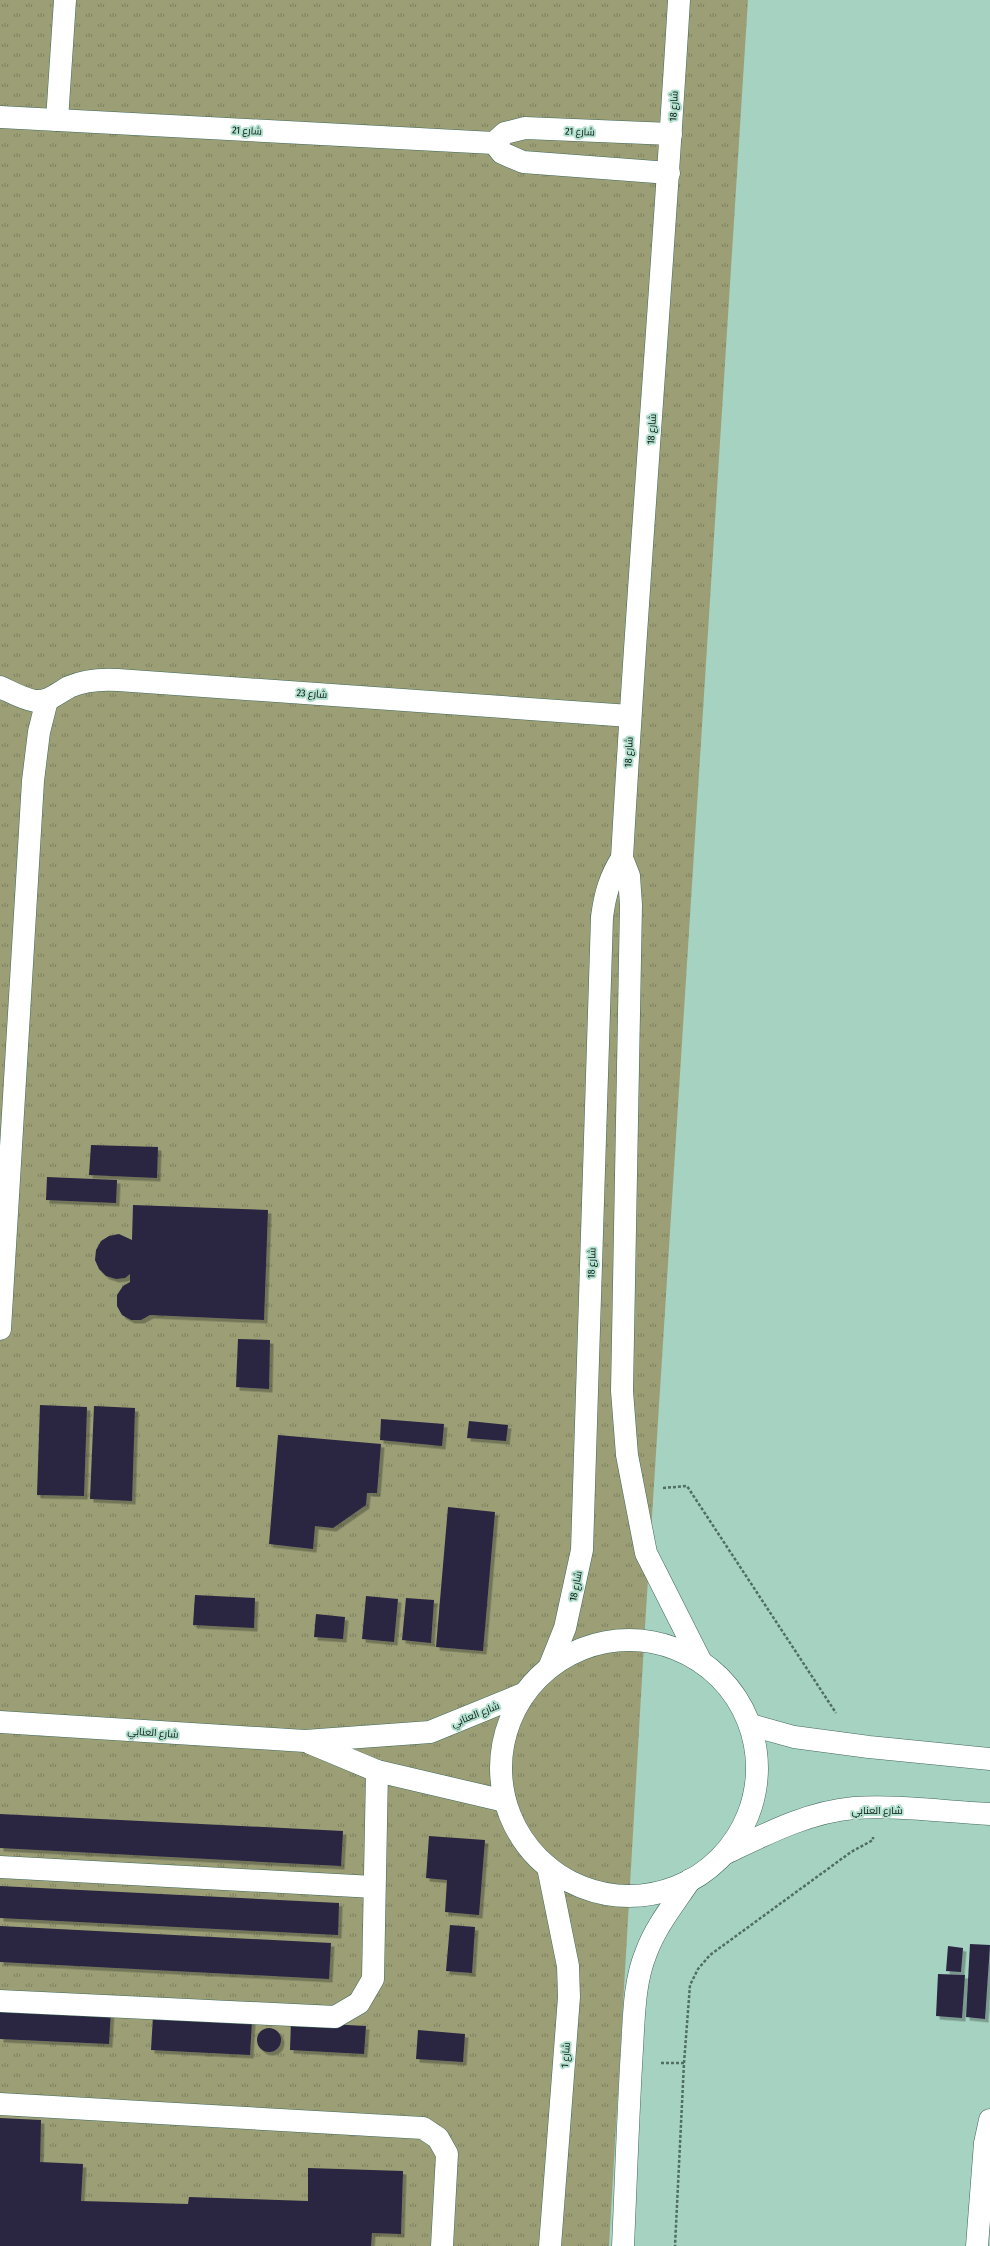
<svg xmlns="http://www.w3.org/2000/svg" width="990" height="2246" viewBox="0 0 990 2246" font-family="'Fira Sans Condensed',Cairo,sans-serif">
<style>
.grass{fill:url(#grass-tufts)}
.building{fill:#2a2542;filter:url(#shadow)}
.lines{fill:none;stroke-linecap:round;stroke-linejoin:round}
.minor-casing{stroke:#3f685a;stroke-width:23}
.path{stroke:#506e63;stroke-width:2.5;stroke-dasharray:3 2;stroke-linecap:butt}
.minor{stroke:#fff;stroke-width:22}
.labels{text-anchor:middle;stroke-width:4;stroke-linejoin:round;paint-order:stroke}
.street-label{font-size:10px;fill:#061711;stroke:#b3e0cf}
</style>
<defs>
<pattern id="grass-tufts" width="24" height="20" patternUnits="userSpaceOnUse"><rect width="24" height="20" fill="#9c9f76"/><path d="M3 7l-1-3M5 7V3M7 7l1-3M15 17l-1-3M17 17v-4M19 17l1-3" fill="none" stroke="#7d815f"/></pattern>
<filter id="shadow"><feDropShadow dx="3.5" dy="3.5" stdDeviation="0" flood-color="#0004"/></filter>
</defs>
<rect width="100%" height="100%" fill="#a6d2c2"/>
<!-- grass -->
<polygon class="grass" points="0,0 748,0 645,1627 609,2246 0,2246"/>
<!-- building -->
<g class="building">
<polygon points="91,1145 158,1147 157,1178 89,1175"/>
<polygon points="47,1177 117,1180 116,1203 46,1200"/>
<polygon points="133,1205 268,1210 264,1320 150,1315 141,1320 131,1320 122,1315 117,1306 117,1295 123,1286 130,1282 130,1274 125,1278 116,1279 106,1276 99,1269 95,1260 96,1250 101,1241 109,1236 119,1234 132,1240"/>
<polygon points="238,1339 270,1340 269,1389 236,1387"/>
<polygon points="40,1405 87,1407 84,1496 37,1495"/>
<polygon points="94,1406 135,1408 132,1501 90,1499"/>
<polygon points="381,1419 444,1424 442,1446 380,1440"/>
<polygon points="469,1421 508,1425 506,1441 467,1438"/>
<polygon points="278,1435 381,1444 377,1493 367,1493 366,1505 333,1528 315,1526 313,1549 269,1544"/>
<polygon points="448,1507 495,1512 483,1651 436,1647"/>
<polygon points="195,1595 255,1598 254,1628 193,1625"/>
<polygon points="366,1596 398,1599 394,1642 362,1639"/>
<polygon points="406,1598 434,1600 431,1643 402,1640"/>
<polygon points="316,1614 345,1617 343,1639 314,1637"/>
<polygon points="0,1814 343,1831 341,1866 0,1848"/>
<polygon points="429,1836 485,1840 479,1915 445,1912 447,1880 426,1878"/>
<polygon points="0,1886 339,1903 338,1935 0,1918"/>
<polygon points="450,1925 475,1927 472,1973 446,1971"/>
<polygon points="0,1926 331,1943 329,1979 0,1962"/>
<polygon points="970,1944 990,1945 985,2019 966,2017"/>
<polygon points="948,1946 963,1948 961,1972 946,1971"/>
<polygon points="938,1974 965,1975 962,2018 936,2016"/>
<polygon points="0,2005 111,2011 109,2044 0,2039"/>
<polygon points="153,2016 252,2021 250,2055 151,2050"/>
<polygon points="291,2022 366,2026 364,2054 290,2050"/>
<circle cx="269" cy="2040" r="12"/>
<polygon points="418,2030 465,2034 463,2062 416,2059"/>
<polygon points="0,2118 41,2120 40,2162 83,2164 81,2201 188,2204 189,2197 308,2201 308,2168 403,2171 401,2234 372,2233 371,2246 0,2246"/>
</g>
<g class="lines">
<!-- minor casing -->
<g class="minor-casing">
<g id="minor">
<path d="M679,0c-17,286 -41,572 -57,858l7,18 2,29 -9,486 5,64 19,98 54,107"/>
<polyline points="0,117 494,143 502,153 523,162 669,173"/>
<polyline points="57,120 65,0"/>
<polyline points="494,143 505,133 525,128 671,134"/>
<path d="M0,687c11,5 23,12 35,14 14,1 23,-8 34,-14 16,-7 33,-8 49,-7l512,36"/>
<polyline points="0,1329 33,781 39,732 47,700"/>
<circle cx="629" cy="1768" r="128"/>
<path d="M549,1668l16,-40 17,-78 20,-633c3,-23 8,-40 20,-59"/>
<polyline points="0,1722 305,1741 430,1732 523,1694"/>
<polyline points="751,1725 794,1737 869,1747 990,1759"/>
<polyline points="310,1743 377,1771 505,1801"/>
<path d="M726,1853c40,-19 82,-41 128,-45 44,-3 91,4 136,6"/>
<polyline points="0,1867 374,1887"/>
<polyline points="548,1867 568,1966 569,1997 550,2246"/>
<polyline points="0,2001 335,2017 359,2003 373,1979 377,1771"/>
<polyline points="0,2104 423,2128 438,2138 447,2154 442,2246"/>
<path d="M623,2246c3,-66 5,-132 9,-197 2,-32 2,-67 14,-96 10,-27 28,-49 44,-73"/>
<polyline points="977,2246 985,2143 990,2120"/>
</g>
</g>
<!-- path -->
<g class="path">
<polyline points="663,1488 687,1486 836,1713"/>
<polyline points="661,2063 684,2063 675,2246"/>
<polyline points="684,2063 690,1985 698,1969 710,1955 851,1852 873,1840 873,1837"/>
</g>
<!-- minor -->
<use href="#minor" class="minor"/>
</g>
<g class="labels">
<!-- street labels -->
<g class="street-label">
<text transform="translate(673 106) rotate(-87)" y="4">شارع 18</text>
<text transform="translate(247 130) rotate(3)" y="4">شارع 21</text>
<text transform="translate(580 131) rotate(2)" y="4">شارع 21</text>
<text transform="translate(651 429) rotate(-86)" y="4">شارع 18</text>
<text transform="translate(312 693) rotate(4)" y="4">شارع 23</text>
<text transform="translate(628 752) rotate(-87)" y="4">شارع 18</text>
<text transform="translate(591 1263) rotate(-88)" y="4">شارع 18</text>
<text transform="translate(575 1586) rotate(-79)" y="4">شارع 18</text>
<text transform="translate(475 1714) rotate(-22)" y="4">شارع العنابي</text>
<text transform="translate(153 1732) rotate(4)" y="4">شارع العنابي</text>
<text x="877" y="1814">شارع العنابي</text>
<text transform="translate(565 2055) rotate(-86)" y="4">شارع 1</text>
</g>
</g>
</svg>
